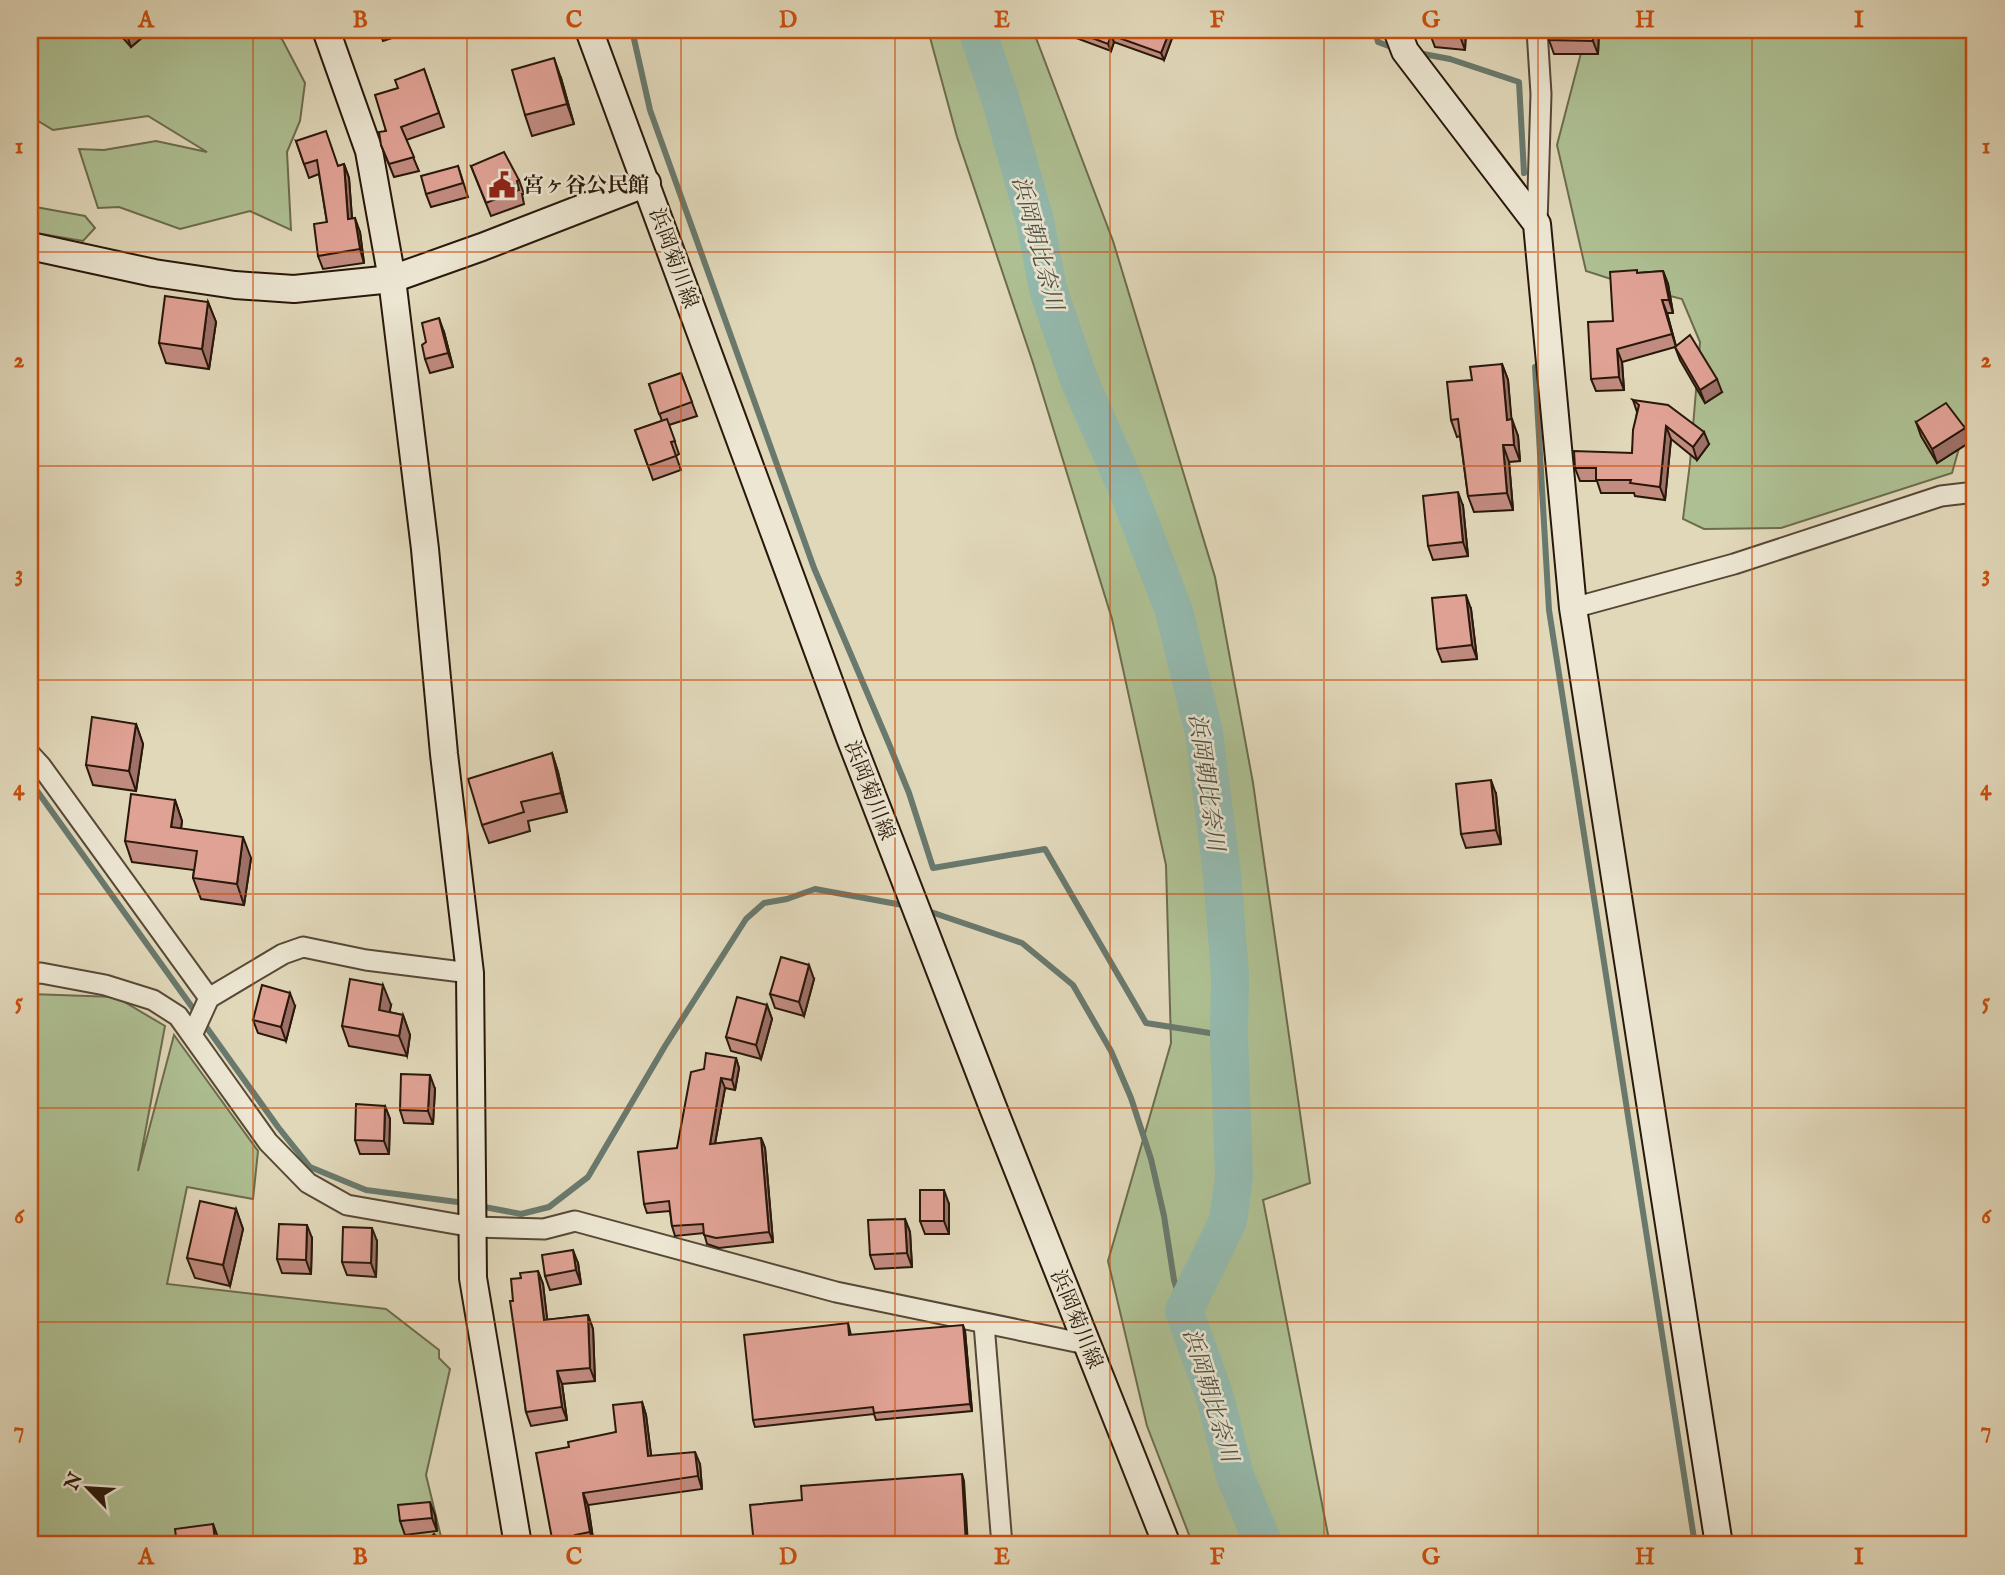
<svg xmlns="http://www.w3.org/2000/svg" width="2005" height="1575" viewBox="0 0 2005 1575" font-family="'IM FELL English','Noto Serif JP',serif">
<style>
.green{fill:#aec093;stroke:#6c6c4e;stroke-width:2}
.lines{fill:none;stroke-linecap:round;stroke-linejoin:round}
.stream{stroke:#69796d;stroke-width:6}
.river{stroke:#94baaf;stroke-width:38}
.street-casing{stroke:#574836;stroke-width:23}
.secondary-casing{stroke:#29180a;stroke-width:30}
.street{stroke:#ece6d2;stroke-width:19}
.secondary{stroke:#ece6d2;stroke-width:26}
.wall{fill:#c18b80;stroke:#29180a;stroke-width:2}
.shaded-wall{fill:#9d7168;stroke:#29180a;stroke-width:2}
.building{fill:#e0a295;stroke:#29180a;stroke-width:2}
.grid{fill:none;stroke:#cb4f0c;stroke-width:2;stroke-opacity:0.55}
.labels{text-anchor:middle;stroke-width:5;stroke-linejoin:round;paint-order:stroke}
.poi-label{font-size:21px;font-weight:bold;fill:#29180a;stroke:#ece6d2;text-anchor:start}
.street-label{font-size:21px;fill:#29180a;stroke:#ece6d2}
.water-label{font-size:23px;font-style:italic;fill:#4e5144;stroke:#ece6d2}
.neatline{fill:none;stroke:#cb4f0c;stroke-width:2.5}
.grid-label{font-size:23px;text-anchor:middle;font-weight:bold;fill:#cb4f0c}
</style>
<rect width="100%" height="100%" fill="#e1d8ba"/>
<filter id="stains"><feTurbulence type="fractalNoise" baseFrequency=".00286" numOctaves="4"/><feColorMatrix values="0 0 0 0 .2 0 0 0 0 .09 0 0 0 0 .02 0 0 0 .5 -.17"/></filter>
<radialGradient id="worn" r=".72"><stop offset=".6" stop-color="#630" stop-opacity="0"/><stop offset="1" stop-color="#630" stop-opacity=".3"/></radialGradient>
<!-- green -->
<g class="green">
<polygon points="30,30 257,30 282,39 305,83 300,121 287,152 291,230 250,211 180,229 119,207 98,208 79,149 104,150 156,141 207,152 148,116 53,130 30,116"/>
<polygon points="928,30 1033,30 1113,241 1215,577 1253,783 1310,1183 1263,1200 1330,1545 1193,1545 1147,1426 1108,1261 1171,1043 1166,865 1112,619 1033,363 957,137"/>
<polygon points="1587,30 1975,30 1975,401 1971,406 1952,473 1781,528 1704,529 1683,519 1690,463 1700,342 1682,299 1633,286 1586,271 1557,145"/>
<polygon points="30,206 85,216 95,228 83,241 30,232"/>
<polygon points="30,994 116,997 165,1026 138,1171 174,1035 258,1151 253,1199 187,1187 167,1284 386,1309 439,1350 439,1358 450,1369 426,1475 443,1545 30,1545"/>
</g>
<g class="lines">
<!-- stream -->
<g class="stream">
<polyline points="632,30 650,110 814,568 889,744 909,793 933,868 1045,849 1146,1023 1229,1036"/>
<polyline points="1375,30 1378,42 1394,48"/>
<polyline points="1418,53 1450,59 1519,82 1524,173"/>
<polyline points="1535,367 1549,610 1695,1545"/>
<polyline points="30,781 278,1127 310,1167 366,1190 465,1203"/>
<polyline points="925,910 1022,943 1073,985 1111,1051 1131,1098 1151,1159 1164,1216 1174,1280 1184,1311"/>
<polyline points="479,1206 521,1214 549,1207 588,1177 665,1046 746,919 764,903 787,899 815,889 908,906"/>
</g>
<!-- river -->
<polyline class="river" points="977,30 1001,101 1035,221 1048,289 1079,380 1126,486 1174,611 1204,733 1222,874 1230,974 1229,1036 1234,1177 1228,1221 1184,1311 1214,1394 1235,1476 1264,1545"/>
<!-- street casing -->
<g class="street-casing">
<g id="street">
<polyline points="1537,30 1541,94 1537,224"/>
<polyline points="1573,608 1734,564 1941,496 1975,492"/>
<polyline points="30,754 41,766 209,998"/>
<polyline points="30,974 41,973 105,985 153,1000 178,1016 268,1142 308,1183 347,1205 473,1227 544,1229 575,1221 836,1292 1086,1344"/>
<polyline points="193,1033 209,998 283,954 303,947 366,960 470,973"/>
<polyline points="984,1324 1002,1545"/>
</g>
</g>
<!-- secondary casing -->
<g class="secondary-casing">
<g id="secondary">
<polyline points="326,30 369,151 392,279 425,549 444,754 470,973 473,1278 518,1545"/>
<polyline points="589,30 850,738 994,1110 1167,1545"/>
<polyline points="1397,30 1405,51 1537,224 1573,608 1719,1545"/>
<polyline points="30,246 154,273 235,285 294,289 392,279 482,247 647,183"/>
</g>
</g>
<!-- street -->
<use href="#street" class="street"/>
<!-- secondary -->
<use href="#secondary" class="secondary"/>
</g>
<!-- wall -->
<g class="wall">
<polygon points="116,30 151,30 131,47"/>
<polygon points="379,30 413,30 413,31 383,41"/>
<polygon points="1066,30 1175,30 1164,60 1114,42 1111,51 1068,35"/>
<polygon points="1431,30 1466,30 1465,50 1435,47 1430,34"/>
<polygon points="1550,30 1599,30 1598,54 1554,54 1549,40"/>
<polygon points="424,69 444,127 406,140 419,171 394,177 381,145 398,88"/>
<polygon points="561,78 574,124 532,136 525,115"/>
<polygon points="296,141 338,166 344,164 349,178 352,218 360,232 364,263 323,269 318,256 327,222 319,174 309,178"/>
<polygon points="458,166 468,197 431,207 426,194"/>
<polygon points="471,166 519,180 524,194 522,194 524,204 491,216"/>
<polygon points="1663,271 1668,284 1673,313 1667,313 1676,346 1722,392 1705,403 1680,360 1675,347 1622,362 1624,390 1596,391 1591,379 1638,273"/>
<polygon points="208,302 216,322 209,369 166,363 159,343"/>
<polygon points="444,332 453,367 430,373 425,359"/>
<polygon points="1502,364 1508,380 1511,419 1518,436 1520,461 1509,462 1513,510 1474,512 1468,496 1460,436 1457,437 1451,420 1472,380"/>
<polygon points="681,373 697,416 669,425 679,454 676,456 681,470 653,480 635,430 662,421 649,384"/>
<polygon points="1633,400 1709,444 1697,460 1671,439 1665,500 1635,496 1634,493 1601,493 1597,481 1580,481 1575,468 1632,453 1637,412"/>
<polygon points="1916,422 1970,442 1937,463 1921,436"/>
<polygon points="1463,506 1468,556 1433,560 1428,546"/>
<polygon points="1471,609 1477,659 1442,662 1437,649"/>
<polygon points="136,724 143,744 136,791 93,785 86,765"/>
<polygon points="552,753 558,772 567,812 528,821 530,831 489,843 482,825"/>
<polygon points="1496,794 1501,844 1466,848 1461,834"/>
<polygon points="175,800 182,821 181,829 251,858 244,905 201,899 193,878 194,870 132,862 125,841"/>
<polygon points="814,979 804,1016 775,1008 770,994"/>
<polygon points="391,1005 389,1012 403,1015 410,1035 407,1056 349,1046 342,1026"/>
<polygon points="767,1005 772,1019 761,1059 731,1051 726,1037"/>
<polygon points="295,1006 286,1041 258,1033 253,1020"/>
<polygon points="736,1058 739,1068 735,1090 725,1088 715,1144 761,1138 765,1148 773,1242 719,1248 707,1244 704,1233 675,1236 672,1226 670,1211 647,1213 644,1204 677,1148 704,1069"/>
<polygon points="435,1089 433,1124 404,1123 400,1110"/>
<polygon points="385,1106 390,1119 389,1154 360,1154 355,1140"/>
<polygon points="949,1204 949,1234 925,1234 920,1221"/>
<polygon points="236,1209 243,1229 230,1286 195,1278 187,1258"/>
<polygon points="905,1219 910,1232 912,1267 875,1269 870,1255"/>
<polygon points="312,1238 311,1274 282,1273 277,1259"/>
<polygon points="377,1241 376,1277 347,1275 342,1262"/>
<polygon points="578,1263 581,1284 550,1290 545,1276"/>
<polygon points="538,1271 543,1284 547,1320 588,1315 593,1329 595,1381 562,1384 567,1420 531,1426 526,1412 513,1301 521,1278"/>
<polygon points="848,1323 851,1335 965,1331 972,1411 876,1420 874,1414 755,1427 753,1420"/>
<polygon points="642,1402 646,1415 651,1456 700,1464 702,1489 588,1505 594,1545 546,1545 553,1544 569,1447 616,1432"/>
<polygon points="435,1515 437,1531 405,1535 400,1521"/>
<polygon points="213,1524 220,1545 177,1545"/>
</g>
<!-- shaded-wall -->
<g class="shaded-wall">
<polygon points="130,30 151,30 131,47 126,33"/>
<polygon points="1170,30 1175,30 1164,60 1161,53"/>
<polygon points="1460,30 1466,30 1465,50 1460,36"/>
<polygon points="1593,30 1599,30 1598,54 1593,41"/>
<polygon points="1111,35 1114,42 1111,51 1108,44"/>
<polygon points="554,58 561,78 574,124 567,104"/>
<polygon points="344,164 349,178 353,233 348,219"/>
<polygon points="355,218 360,232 364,263 360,249"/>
<polygon points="1663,271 1668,284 1673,313 1669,300"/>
<polygon points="1662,300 1667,313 1676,347 1672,334"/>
<polygon points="208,302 216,322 209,369 202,349"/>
<polygon points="439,318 444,332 453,367 448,353"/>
<polygon points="1617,349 1622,362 1624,390 1619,377"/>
<polygon points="1502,364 1508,380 1513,436 1507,420"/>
<polygon points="1717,379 1722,392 1705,403 1700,390"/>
<polygon points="1512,419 1518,436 1520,461 1514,445"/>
<polygon points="1666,426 1671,439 1665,500 1660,487"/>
<polygon points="1965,428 1970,442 1937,463 1932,449"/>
<polygon points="1704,432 1709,444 1697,460 1693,447"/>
<polygon points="1503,445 1509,462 1513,510 1507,493"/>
<polygon points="1458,492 1463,506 1468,556 1463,542"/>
<polygon points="1466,595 1471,609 1477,659 1472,645"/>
<polygon points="136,724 143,744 136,791 129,771"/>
<polygon points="552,753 558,772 567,812 561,793"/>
<polygon points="1491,780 1496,794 1501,844 1496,830"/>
<polygon points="175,800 182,821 178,848 171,827"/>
<polygon points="243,837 251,858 244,905 237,884"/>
<polygon points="809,965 814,979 804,1016 799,1002"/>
<polygon points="383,985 391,1005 386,1031 379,1010"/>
<polygon points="290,993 295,1006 286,1041 281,1027"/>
<polygon points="767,1005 772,1019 761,1059 756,1045"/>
<polygon points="403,1015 410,1035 407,1056 399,1036"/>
<polygon points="736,1058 739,1068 735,1090 732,1080"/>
<polygon points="430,1075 435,1089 433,1124 428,1111"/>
<polygon points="721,1078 725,1088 713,1154 710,1144"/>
<polygon points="385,1106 390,1119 389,1154 384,1141"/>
<polygon points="761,1138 765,1148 773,1242 769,1232"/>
<polygon points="944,1190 949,1204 949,1234 944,1221"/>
<polygon points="236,1209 243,1229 230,1286 223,1265"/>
<polygon points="905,1219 910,1232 912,1267 907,1253"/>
<polygon points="307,1225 312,1238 311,1274 306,1260"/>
<polygon points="372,1228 377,1241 376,1277 371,1263"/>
<polygon points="573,1250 578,1263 581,1284 576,1270"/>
<polygon points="538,1271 543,1284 549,1334 544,1320"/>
<polygon points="588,1315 593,1329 595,1381 590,1368"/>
<polygon points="963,1325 965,1331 972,1411 970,1404"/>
<polygon points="557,1371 562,1384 567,1420 562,1407"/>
<polygon points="642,1402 646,1415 653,1469 648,1456"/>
<polygon points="695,1452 700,1464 702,1489 698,1476"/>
<polygon points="962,1474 964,1481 968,1545 966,1545"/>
<polygon points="583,1493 588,1505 594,1545 590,1532"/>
<polygon points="430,1502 435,1515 437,1531 432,1518"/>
<polygon points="213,1524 220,1543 220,1545 217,1545 215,1540"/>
</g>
<!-- building -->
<g class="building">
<polygon points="1071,30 1170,30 1161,53 1111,35 1108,44"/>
<polygon points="1431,30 1460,30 1460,36 1430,34"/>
<polygon points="1550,30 1593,30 1593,41 1549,40"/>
<polygon points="554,58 567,104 525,115 512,70"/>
<polygon points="424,69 439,113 401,127 414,157 389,164 381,145 379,132 386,131 375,95 398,88 395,80"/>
<polygon points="326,131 338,166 344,164 348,219 355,218 360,249 318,256 314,224 327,222 317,160 304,164 296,141"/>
<polygon points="504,152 519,180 517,181 519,190 486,203 471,166"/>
<polygon points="458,166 463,183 426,194 421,176"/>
<polygon points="1637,270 1637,273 1663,271 1669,300 1662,300 1672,334 1617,349 1619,377 1591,379 1588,322 1613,321 1610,272"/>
<polygon points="165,296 208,302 202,349 159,343"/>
<polygon points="439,318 448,353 425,359 422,345 426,342 422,323"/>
<polygon points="1690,335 1717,379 1700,390 1675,347"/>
<polygon points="1502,364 1507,420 1512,419 1514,445 1503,445 1507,493 1468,496 1458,419 1451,420 1447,382 1472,380 1470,367"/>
<polygon points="681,373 692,402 659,414 649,384"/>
<polygon points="1633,400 1668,405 1704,432 1693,447 1666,426 1660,487 1630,483 1631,480 1596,480 1596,468 1575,468 1574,451 1632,453 1633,430 1639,405"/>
<polygon points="1946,403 1965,428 1932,449 1916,422"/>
<polygon points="667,419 675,441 671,442 676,456 648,466 635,430"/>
<polygon points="1458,492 1463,542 1428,546 1423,496"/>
<polygon points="1466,595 1472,645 1437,649 1432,598"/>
<polygon points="92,717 136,724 129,771 86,765"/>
<polygon points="552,753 561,793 521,802 524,812 482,825 468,779"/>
<polygon points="1491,780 1496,830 1461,834 1456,784"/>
<polygon points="131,794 175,800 171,827 243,837 237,884 193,878 197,851 125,841"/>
<polygon points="781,957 809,965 799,1002 770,994"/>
<polygon points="350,979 383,985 379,1010 403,1015 399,1036 342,1026"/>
<polygon points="262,985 290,993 281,1027 253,1020"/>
<polygon points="737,997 767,1005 756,1045 726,1037"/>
<polygon points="706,1053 736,1058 732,1080 721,1078 710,1144 761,1138 769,1232 716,1238 704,1235 703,1224 672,1226 669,1201 644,1204 638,1152 677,1148 691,1072 704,1069"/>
<polygon points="401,1074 430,1075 428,1111 400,1110"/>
<polygon points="356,1104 385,1106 384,1141 355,1140"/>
<rect x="920" y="1190" width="24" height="31"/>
<polygon points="200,1201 236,1209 223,1265 187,1258"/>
<polygon points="905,1219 907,1253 870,1255 868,1220"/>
<polygon points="279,1224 307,1225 306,1260 277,1259"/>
<polygon points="343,1227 372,1228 371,1263 342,1262"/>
<polygon points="573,1250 576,1270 545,1276 542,1255"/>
<polygon points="538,1271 544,1320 588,1315 590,1368 557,1371 562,1407 526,1412 510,1301 513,1301 511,1279 521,1278 520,1273"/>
<polygon points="848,1323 849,1335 963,1325 970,1404 874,1413 873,1407 753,1420 744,1335"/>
<polygon points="642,1402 648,1456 695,1452 698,1476 583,1493 590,1532 575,1535 577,1545 546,1545 553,1544 536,1453 569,1447 568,1442 616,1432 613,1405"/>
<polygon points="962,1474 966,1545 754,1545 750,1505 802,1500 801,1486"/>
<polygon points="430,1502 432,1518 400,1521 398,1505"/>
<polygon points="213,1524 215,1540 202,1542 202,1545 177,1545 175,1529"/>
<polygon points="434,1534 444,1545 422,1545"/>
</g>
<!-- grid -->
<path class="grid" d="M253,30v1515M467,30v1515M681,30v1515M895,30v1515M1110,30v1515M1324,30v1515M1538,30v1515M1752,30v1515M30,252h1945M30,466h1945M30,680h1945M30,894h1945M30,1108h1945M30,1322h1945"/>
<!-- icons -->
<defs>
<g id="civic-bare" transform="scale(2.1)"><path d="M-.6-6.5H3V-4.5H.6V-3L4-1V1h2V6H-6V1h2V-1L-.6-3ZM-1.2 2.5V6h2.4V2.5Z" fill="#8f2418" stroke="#ece6d2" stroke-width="2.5" paint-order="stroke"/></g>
</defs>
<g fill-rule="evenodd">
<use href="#civic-bare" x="502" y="185"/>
</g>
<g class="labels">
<!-- poi labels -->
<g class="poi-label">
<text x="523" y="192">宮ヶ谷公民館</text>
</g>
<!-- street labels -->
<g class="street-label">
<text transform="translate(674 258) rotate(70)" y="7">浜岡菊川線</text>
<text transform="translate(870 790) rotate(69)" y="7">浜岡菊川線</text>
<text transform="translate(1077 1319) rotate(68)" y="7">浜岡菊川線</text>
</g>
<!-- water labels -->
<g class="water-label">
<text transform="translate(1038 243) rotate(75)" y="8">浜岡朝比奈川</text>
<text transform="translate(1207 782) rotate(82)" y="8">浜岡朝比奈川</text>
<text transform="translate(1211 1395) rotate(73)" y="8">浜岡朝比奈川</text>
</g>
</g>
<!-- margin -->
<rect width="2005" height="1575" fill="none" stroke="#e1d8ba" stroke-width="77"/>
<!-- north arrow -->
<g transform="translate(88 1488) rotate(295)" stroke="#ece6d2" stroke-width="5" paint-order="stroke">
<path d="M0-5L12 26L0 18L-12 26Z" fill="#29180a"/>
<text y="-10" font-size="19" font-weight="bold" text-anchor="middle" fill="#29180a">N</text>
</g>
<rect x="38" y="38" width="1928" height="1498" class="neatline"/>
<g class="grid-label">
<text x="146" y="27">A</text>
<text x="360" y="27">B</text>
<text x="574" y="27">C</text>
<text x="788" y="27">D</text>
<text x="1002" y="27">E</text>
<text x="1217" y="27">F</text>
<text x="1431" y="27">G</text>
<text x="1645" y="27">H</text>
<text x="1859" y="27">I</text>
<text x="19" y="153">1</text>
<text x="1986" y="153">1</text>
<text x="19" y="367">2</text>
<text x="1986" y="367">2</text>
<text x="19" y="581">3</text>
<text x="1986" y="581">3</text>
<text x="19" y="795">4</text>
<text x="1986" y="795">4</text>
<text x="19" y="1009">5</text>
<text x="1986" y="1009">5</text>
<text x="19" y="1223">6</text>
<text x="1986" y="1223">6</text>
<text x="19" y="1437">7</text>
<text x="1986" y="1437">7</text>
<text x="146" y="1564">A</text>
<text x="360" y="1564">B</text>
<text x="574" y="1564">C</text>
<text x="788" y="1564">D</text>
<text x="1002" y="1564">E</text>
<text x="1217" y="1564">F</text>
<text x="1431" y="1564">G</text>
<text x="1645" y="1564">H</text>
<text x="1859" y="1564">I</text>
</g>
<rect width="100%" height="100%" filter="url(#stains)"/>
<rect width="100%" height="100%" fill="url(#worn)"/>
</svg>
